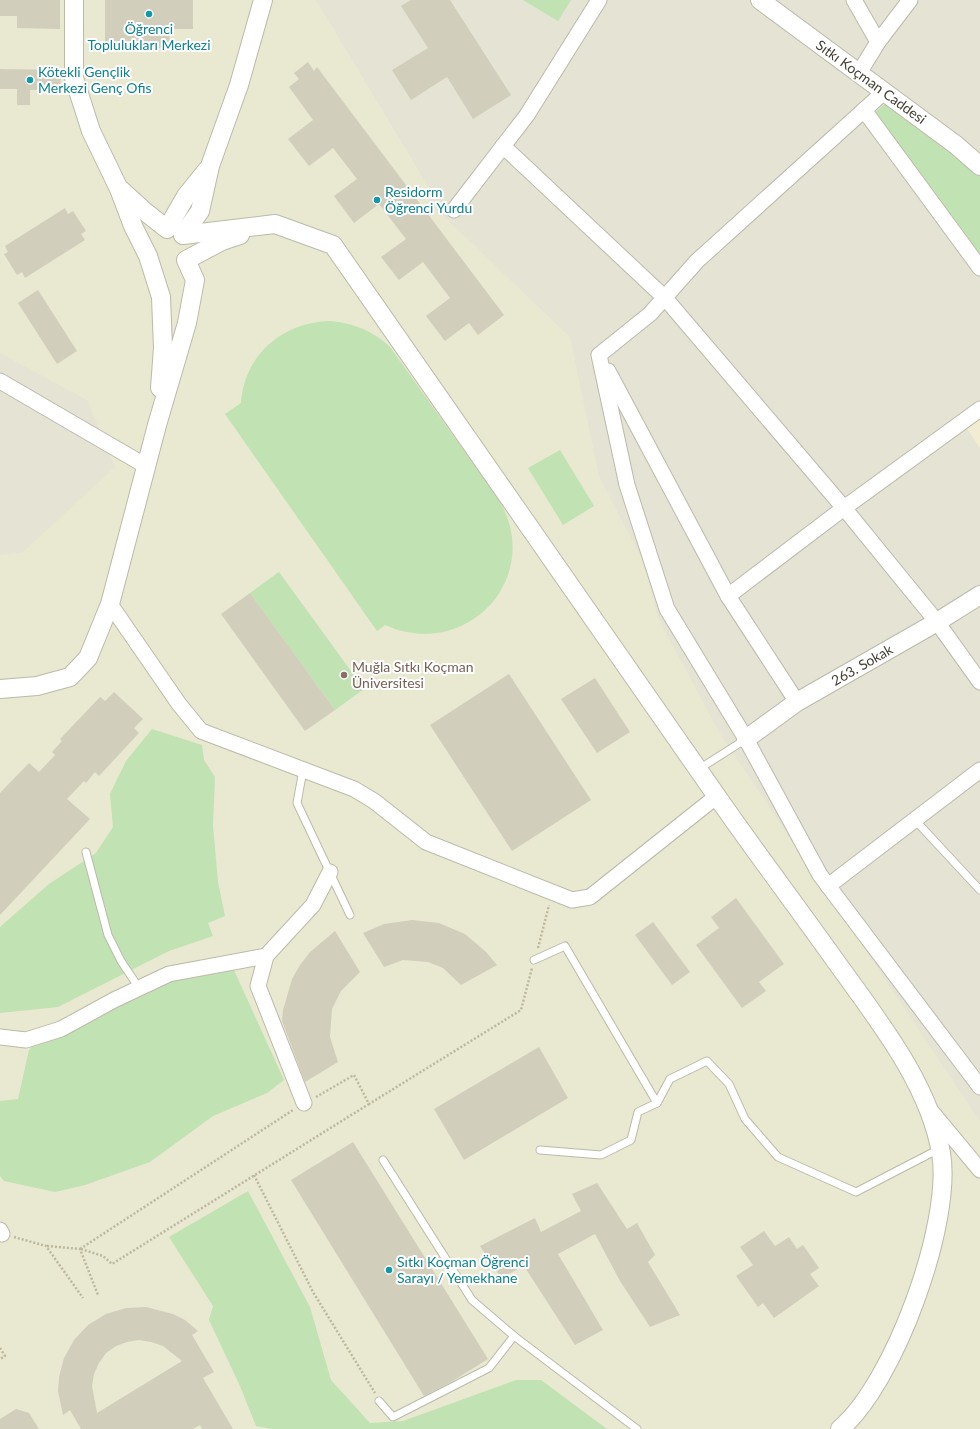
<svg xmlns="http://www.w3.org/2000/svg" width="980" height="1429" viewBox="0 0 980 1429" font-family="Lato,sans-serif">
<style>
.residential{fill:#e5e3d4}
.commercial{fill:#f2ecd3}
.education{fill:#e9e8d1}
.green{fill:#c1e2b2}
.building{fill:#d2cebc;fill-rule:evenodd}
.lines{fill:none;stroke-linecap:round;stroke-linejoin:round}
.service-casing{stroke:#bcbaa9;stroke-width:9}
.minor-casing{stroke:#bcbaa9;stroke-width:17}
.tertiary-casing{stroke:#bcbaa9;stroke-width:20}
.path{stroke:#bcb89c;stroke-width:2.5;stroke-dasharray:2 2;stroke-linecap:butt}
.service{stroke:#fff;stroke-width:7}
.minor{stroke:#fff;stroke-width:15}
.tertiary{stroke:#fff;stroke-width:18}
.culture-dot{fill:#0f9aa8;stroke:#fff;stroke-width:1.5}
.education-dot{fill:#8d6e63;stroke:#fff;stroke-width:1.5}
.labels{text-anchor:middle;stroke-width:4;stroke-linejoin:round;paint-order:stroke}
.culture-label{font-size:14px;fill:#0d838f;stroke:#fff;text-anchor:start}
.street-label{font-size:14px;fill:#434136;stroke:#fff}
.education-label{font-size:14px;fill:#785e54;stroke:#fff;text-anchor:start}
</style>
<rect width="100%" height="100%" fill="#f1f0e6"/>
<!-- residential -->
<rect class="residential" x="0" y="0" width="980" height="1429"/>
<!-- commercial -->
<polygon class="commercial" points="980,416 980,448 966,427"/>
<!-- education -->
<polygon class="education" points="0,0 316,0 431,191 429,202 570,337 599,476 643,561 658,618 719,732 980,1121 980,1429 0,1429 0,555 23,552 115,467 87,400 0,353"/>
<!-- green -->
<g class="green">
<polygon points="523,0 571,0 558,21"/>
<polygon points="886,103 980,176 980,259 871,116"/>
<path d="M330,321c24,2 43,10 60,26l107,150c50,78 -29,165 -112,128l-8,6 -152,-217 16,-11c3,-48 42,-81 89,-82z"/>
<polygon points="560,450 594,506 563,525 528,468"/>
<polygon points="279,572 364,689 335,710 250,593"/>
<polygon points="152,729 202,745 204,760 215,777 213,826 218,882 225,916 208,923 213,936 169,951 58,1007 0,1013 0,927 49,884 96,853 113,827 110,794 126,761"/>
<polygon points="214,968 233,968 284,1080 267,1093 213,1116 150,1162 85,1185 55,1192 4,1181 0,1176 0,1101 18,1099 29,1050 47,1029 150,988"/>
<polygon points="248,1191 310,1307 331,1380 370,1423 403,1421 516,1380 541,1380 607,1429 272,1429 256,1426 240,1386 209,1320 213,1306 169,1237"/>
</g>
<!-- building -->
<g class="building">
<polygon points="0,0 60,0 60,29 17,28 17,16 0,16"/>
<polygon points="105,0 193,0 193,29 170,29 169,48 105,48"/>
<polygon points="411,0 450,0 511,95 473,119 447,77 411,100 392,70 428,48 401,6"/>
<polygon points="308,62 314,71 317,67 504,315 478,335 469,323 445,341 426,316 450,298 423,262 399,280 381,257 406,239 379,204 354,223 334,196 357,179 333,148 309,166 288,139 313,120 289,87 299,79 294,73"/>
<polygon points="0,69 61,70 60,90 30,90 30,105 17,105 17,89 0,89"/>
<polygon points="65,208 68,214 73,211 86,231 81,234 85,240 25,278 22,272 17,275 4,254 8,252 5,246"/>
<polygon points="38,290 77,351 57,364 18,303"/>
<polygon points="250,593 335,710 305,731 221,614"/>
<polygon points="509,674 591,800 512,851 430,725"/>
<polygon points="595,678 630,732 597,753 561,699"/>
<polygon points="114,692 143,719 134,728 139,733 99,776 95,772 86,783 84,781 67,799 90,819 0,915 0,793 29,763 39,772 55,755 52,752 62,741 60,739 100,697 105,701"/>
<polygon points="736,898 784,964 759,982 766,991 742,1008 696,945 719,928 711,917"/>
<polygon points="412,920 439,923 465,934 486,952 497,965 461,985 443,968 428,962 403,960 384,967 363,933 384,924"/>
<polygon points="653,922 690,972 672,985 635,935"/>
<polygon points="335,931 360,972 341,991 332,1009 330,1037 338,1062 305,1082 282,1021 283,1010 292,979 300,965 310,952"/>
<polygon points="539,1047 568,1098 464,1160 434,1109"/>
<polygon points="353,1142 488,1359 451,1382 424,1396 291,1180"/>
<polygon points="597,1183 627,1229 637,1223 655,1255 648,1262 680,1315 650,1327 620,1281 595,1234 558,1254 603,1330 575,1345 524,1266 501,1278 480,1246 535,1218 541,1232 581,1211 572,1194"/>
<polygon points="764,1231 775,1246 789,1237 797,1249 803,1245 819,1268 810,1274 819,1286 774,1318 763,1303 758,1307 736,1276 753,1265 740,1247"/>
<path d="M146,1307l27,7 12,6 13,11 -6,4 22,37 -11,6 30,51h-31l-2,-4 -7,4h-112l-11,-19 -7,5 -5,-24 1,-14 5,-19 10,-18 14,-15 18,-11 20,-6zM139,1340l12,2 12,4 19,15 -85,52 -5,-27 2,-12 5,-11 7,-10 10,-7 11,-4z"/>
<polygon points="16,1409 29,1413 39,1429 0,1429 0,1419"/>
</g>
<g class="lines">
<!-- service casing -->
<g class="service-casing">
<g id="service">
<polyline points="699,769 746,739"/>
<polyline points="303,770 297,803 350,915"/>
<polyline points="915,820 980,890"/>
<polyline points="86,852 108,935 121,961 139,988"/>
<polyline points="534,960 565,946 657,1103 638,1112 631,1140 601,1155 540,1150"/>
<polyline points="657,1103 670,1079 707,1061 729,1084 745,1119 778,1157 856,1192 939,1149"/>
<polyline points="383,1160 472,1300 514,1336 637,1429"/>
<polyline points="379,1401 393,1417 489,1368 514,1336"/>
</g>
</g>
<!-- minor casing -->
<g class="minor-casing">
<g id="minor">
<polyline points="854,0 878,42 859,73"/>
<polyline points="878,42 910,0"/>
<polyline points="884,92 697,261 650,314 599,355 627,485 667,609 746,739 820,875 980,1087"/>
<polyline points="864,110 980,268"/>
<polyline points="503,146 665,298 844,508 937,622 980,682"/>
<polyline points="454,210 527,115 599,0"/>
<polyline points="608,371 728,596"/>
<polyline points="0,381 146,466"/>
<polyline points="110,604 179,704 201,731 354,789 374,801 426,842 572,900 590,897 717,796"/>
<polyline points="797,702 728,596 844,508 980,409"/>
<polyline points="828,886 980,770"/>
<polyline points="0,1037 26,1040 61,1029 114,1000 169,974 266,956"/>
<polyline points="304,1103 258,986 266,956 313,905 330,872"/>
<polyline points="931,1111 980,1170"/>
<polyline points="0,1230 2,1234"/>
</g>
</g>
<!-- tertiary casing -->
<g class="tertiary-casing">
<g id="tertiary">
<polyline points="74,0 74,78 91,131 119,189 133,226 148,256 161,297 163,348 160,388"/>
<polyline points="760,0 956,145 980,166"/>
<polyline points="121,190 143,210 167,229 186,196 207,170"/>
<path d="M183,235l92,-11 58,21c129,184 256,369 385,553 39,56 80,110 119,165 40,56 92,120 104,190 12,69 -47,231 -101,276"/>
<polyline points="183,235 200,211 210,166 239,85 263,0"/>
<polyline points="0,689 37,686 70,677 88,658 110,604 157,425 187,323 195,280 186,260 222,241 240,235"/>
<polyline points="746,739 797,702 937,622 980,595"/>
</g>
</g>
<!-- path -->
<g class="path">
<polyline points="538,948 549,905"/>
<polyline points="316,1097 354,1075 369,1104 521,1010 532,968"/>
<polyline points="254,1175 313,1292 375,1393"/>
<polyline points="14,1237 46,1246 83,1298"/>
<polyline points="47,1246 80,1249 98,1295"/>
<polyline points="80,1249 293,1110"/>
<polyline points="81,1249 103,1256 112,1264 369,1104"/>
<polyline points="0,1348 5,1356 0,1359"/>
</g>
<!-- service -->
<use href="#service" class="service"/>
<!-- minor -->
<use href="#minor" class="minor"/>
<!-- tertiary -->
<use href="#tertiary" class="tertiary"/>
</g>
<!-- markers -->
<g class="culture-dot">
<circle cx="149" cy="14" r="4"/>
<circle cx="30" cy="80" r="4"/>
<circle cx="377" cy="200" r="4"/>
<circle cx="389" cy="1270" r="4"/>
</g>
<circle class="education-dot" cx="344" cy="675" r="4"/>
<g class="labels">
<!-- culture labels -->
<g class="culture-label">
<text x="149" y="34" text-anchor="middle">Öğrenci<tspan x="149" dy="16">Toplulukları Merkezi</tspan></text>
<text x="38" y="77">Kötekli Gençlik<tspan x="38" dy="16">Merkezi Genç Ofis</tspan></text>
<text x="385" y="197">Residorm<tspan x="385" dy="16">Öğrenci Yurdu</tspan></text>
<text x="397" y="1267">Sıtkı Koçman Öğrenci<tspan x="397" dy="16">Sarayı / Yemekhane</tspan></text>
</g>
<!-- street labels -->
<g class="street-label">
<text transform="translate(871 82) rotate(36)" y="5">Sıtkı Koçman Caddesi</text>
<text transform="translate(862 665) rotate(-30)" y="5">263. Sokak</text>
</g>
<!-- education labels -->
<g class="education-label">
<text x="352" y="672">Muğla Sıtkı Koçman<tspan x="352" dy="16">Üniversitesi</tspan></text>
</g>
</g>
</svg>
